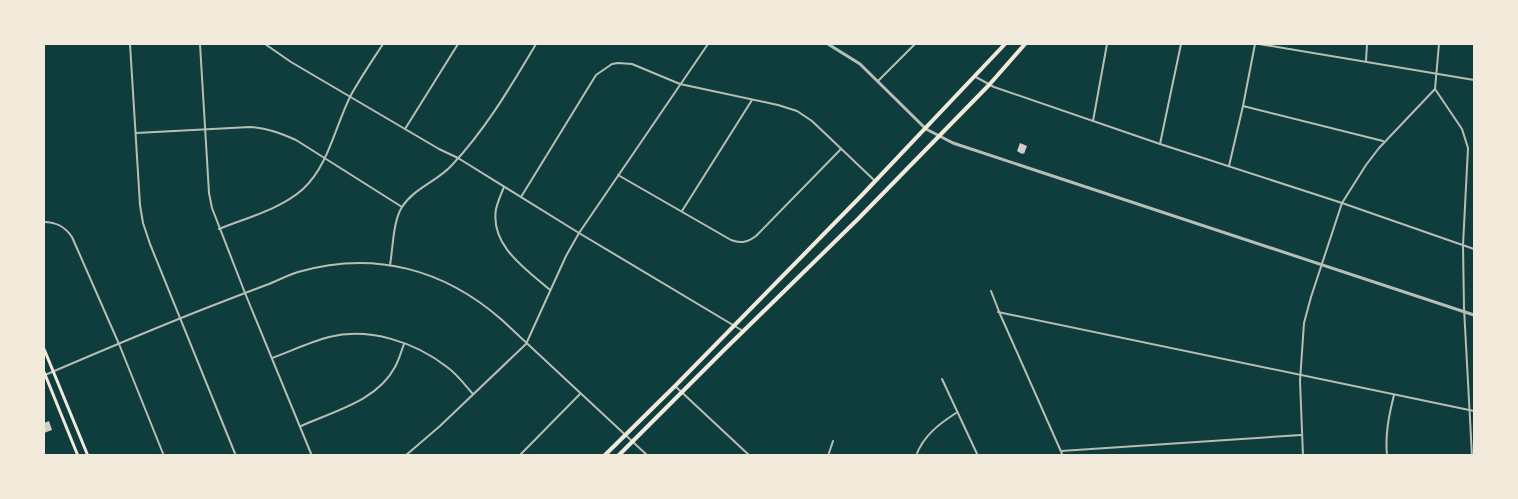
<svg xmlns="http://www.w3.org/2000/svg" width="1518" height="499" viewBox="0 0 1518 499" font-family="Bitter,serif">
<style>
.building{fill:#cfcfc3}
.lines{fill:none;stroke-linecap:round;stroke-linejoin:round}
.minor{stroke:#b8beb3;stroke-width:2}
.tertiary{stroke:#b8beb3;stroke-width:3}
.secondary{stroke:#f1e9da;stroke-width:3}
.primary{stroke:#f1e9da;stroke-width:4}
</style>
<rect width="100%" height="100%" fill="#0f3d3e"/>
<!-- building -->
<g class="building">
<polygon points="1020,143 1027,146 1024,154 1023,153 1022,154 1017,151"/>
<polygon points="49,421 52,430 44,433 44,423"/>
</g>
<g class="lines">
<!-- minor -->
<g class="minor">
<polyline points="130,44 140,205 143,223 150,244 236,456"/>
<polyline points="200,44 209,193 212,208 245,293 312,456"/>
<polyline points="265,44 291,62 439,149 458,158 579,233 743,331"/>
<polyline points="1259,44 1474,80"/>
<polyline points="1439,44 1435,89 1462,129 1468,148 1463,245 1464,308 1472,456"/>
<polyline points="1366,61 1367,44"/>
<polyline points="974,76 994,87 1160,144 1342,203 1474,249"/>
<polyline points="878,81 915,44"/>
<polyline points="1243,106 1383,141"/>
<polyline points="1093,121 1107,44"/>
<polyline points="405,129 458,44"/>
<path d="M136,133l114,-6c17,1 30,6 46,13l106,67"/>
<polyline points="1160,144 1181,44"/>
<polyline points="1229,166 1243,106 1255,44"/>
<path d="M618,175l113,65c10,4 17,2 25,-4l85,-87"/>
<path d="M504,187c-3,7 -6,14 -8,22 -6,37 30,60 54,81"/>
<polyline points="521,197 596,75 612,64 618,63 632,64 680,84 778,105 797,111 812,121 874,180"/>
<polyline points="682,211 752,100"/>
<path d="M44,222c13,0 21,5 28,15l47,107 45,112"/>
<path d="M219,229c27,-11 62,-20 84,-40 26,-24 32,-63 48,-94 10,-18 21,-34 32,-51"/>
<path d="M390,265c3,-17 3,-44 12,-58 12,-19 36,-26 50,-42 34,-36 59,-79 84,-121"/>
<polyline points="991,291 1000,314 1063,456"/>
<polyline points="998,312 1474,411"/>
<path d="M272,358c19,-7 38,-16 57,-21 40,-10 86,5 118,30 10,7 18,18 26,27"/>
<path d="M45,375c56,-24 112,-48 169,-70 18,-7 36,-14 55,-21 10,-4 19,-9 29,-12 76,-22 146,-3 204,48l146,136"/>
<polyline points="942,379 978,456"/>
<polyline points="675,386 750,456"/>
<path d="M301,426c33,-15 76,-25 94,-59 4,-7 6,-15 9,-23"/>
<polyline points="1061,451 1301,435"/>
<polyline points="405,456 440,426 526,344 566,256 579,233 708,44"/>
<polyline points="519,456 580,394"/>
<polyline points="828,456 833,441"/>
<path d="M916,456c7,-20 23,-32 40,-43"/>
<polyline points="1303,456 1300,381 1304,323 1311,297 1342,203 1366,165 1379,148 1435,89"/>
<path d="M1387,456c-2,-22 2,-41 7,-61"/>
</g>
<!-- tertiary -->
<polyline class="tertiary" points="828,44 860,64 926,129 953,143 1474,315"/>
<!-- secondary -->
<g class="secondary">
<polyline points="44,349 88,456"/>
<polyline points="44,372 78,456"/>
</g>
<!-- primary -->
<g class="primary">
<polyline points="604,456 675,386 863,194 1005,44"/>
<polyline points="618,456 724,350 858,219 989,85 1025,44"/>
</g>
</g>
<!-- border -->
<rect width="1518" height="499" fill="none" stroke="#f1e9da" stroke-width="90"/>
</svg>
